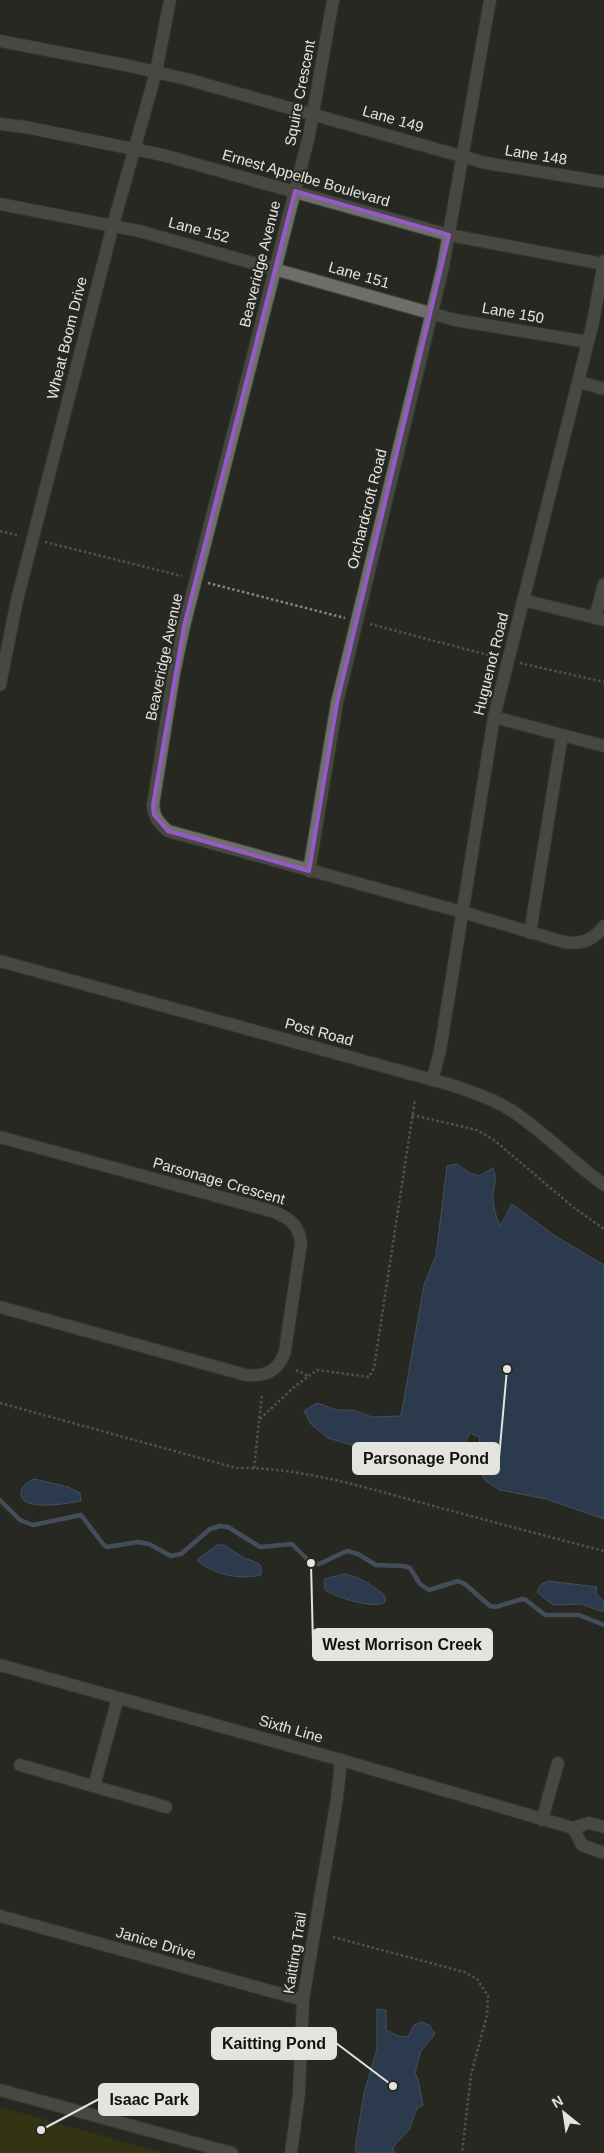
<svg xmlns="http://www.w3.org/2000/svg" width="604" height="2153" viewBox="0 0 604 2153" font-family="Helvetica,sans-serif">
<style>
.green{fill:#3f4304}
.water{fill:#325080;stroke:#677c9d}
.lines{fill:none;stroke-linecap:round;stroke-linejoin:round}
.stream{stroke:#677c9d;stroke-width:4.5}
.minor-casing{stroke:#43433f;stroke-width:14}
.path{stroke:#868682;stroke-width:2.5;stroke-dasharray:2.5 2.5;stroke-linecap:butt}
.minor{stroke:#6e6f69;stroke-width:12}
.marked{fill:none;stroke:#955ac7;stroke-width:4;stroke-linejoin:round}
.labels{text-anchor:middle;stroke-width:4;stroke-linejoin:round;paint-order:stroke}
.street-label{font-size:15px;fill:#e3e3e0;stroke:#282823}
.leader{fill:none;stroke:#e3e3e0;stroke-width:2}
.callout-dot{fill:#e3e3e0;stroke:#282823;stroke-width:2}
.callout{fill:#e3e3e0;stroke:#e3e3e0;stroke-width:2}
.callout-label{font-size:16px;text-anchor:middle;font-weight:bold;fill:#111}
</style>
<rect width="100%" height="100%" fill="#282823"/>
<!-- green -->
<polygon class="green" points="0,2107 163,2153 0,2153"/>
<!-- water -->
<g class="water">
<path d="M457,1164l11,8 11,4 14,-8c5,14 0,16 0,29 0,10 3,19 7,29l12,-22 43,32 49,29v254l-58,-20 -46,-9 -14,-9 -8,-12 3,-19 -2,-13 -9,-4 -8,17 -1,19 -14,4 -119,-35 -17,-14 -7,-13 13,-8 20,7h16l19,7 29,-1 23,-131 12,-30 11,-89z"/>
<path d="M34,1479l34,8 12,6 1,8c-12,2 -63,12 -60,-9 1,-7 8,-10 13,-13z"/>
<path d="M217,1545h7l20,13 14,5 3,4v8c-20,5 -48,0 -64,-15z"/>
<path d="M345,1574c15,3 29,12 40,22v6c-10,8 -50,-5 -60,-12l-1,-11z"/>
<polygon points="548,1581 597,1587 596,1594 604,1601 604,1611 600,1611 581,1604 553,1605 538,1593 538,1589 542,1584"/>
<polygon points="377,2009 386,2010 386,2030 398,2036 408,2037 414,2025 421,2022 429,2025 435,2034 421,2051 415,2073 418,2079 423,2105 417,2108 409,2130 393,2147 394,2153 358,2153 355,2149 364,2093 377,2049"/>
</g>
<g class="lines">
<!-- stream -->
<polyline class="stream" points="0,1500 20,1520 33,1525 81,1515 103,1544 107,1547 138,1542 149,1544 171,1556 181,1554 210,1529 220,1526 228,1527 260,1547 292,1544 311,1563 319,1564 347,1551 358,1554 376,1565 404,1566 410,1568 420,1584 429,1590 458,1581 465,1584 490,1606 496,1607 522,1599 526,1600 545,1615 579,1615 604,1625"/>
<!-- minor casing -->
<g class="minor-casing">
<g id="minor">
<path d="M333,0l-24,136 -125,490 -10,47 -21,132c1,13 6,18 15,26l294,81 102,30c17,3 30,-2 40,-16"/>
<polyline points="0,41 125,65 186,79 486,163 604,182"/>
<polyline points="0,124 25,127 163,155 449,235 604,264"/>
<polyline points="0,204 139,231 455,320 588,342"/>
<polyline points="579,382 604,389"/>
<polyline points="523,600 604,620"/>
<polyline points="595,618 604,584"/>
<polyline points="0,685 17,600 113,225 156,72 170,0"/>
<polyline points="494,717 604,746"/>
<polyline points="309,871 337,703 443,267 490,0"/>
<polyline points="530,933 562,735"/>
<path d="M0,961l455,125c22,8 44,15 63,29 30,21 56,48 86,70"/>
<polyline points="432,1080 440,1051 494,717 593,322 604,261"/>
<path d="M0,1137l275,75c15,7 24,13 26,31l-16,108c-6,20 -19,26 -39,24l-246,-68"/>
<polyline points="0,1665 341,1760 573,1828 589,1823 604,1827"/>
<polyline points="20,1765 166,1807"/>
<polyline points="94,1786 118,1698"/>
<polyline points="542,1820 558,1763"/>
<polyline points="573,1828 582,1845 604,1853"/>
<polyline points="0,1916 303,2000"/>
<polyline points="0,2090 232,2153"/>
<polyline points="291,2153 299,2093 303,2000 337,1798 341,1760"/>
</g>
</g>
<!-- path -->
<g class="path">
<polyline points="0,531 20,536"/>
<polyline points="45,542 182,576"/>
<polyline points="208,583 345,618"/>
<polyline points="370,624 496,657"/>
<polyline points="520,663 604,682"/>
<polyline points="412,1115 477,1130 494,1140 573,1207 604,1229"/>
<polyline points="296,1370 308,1376"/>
<path d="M0,1403l236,65c62,-1 124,18 183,34 62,17 123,33 185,49"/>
<polyline points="260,1419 294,1387 317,1370 369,1377 374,1368 415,1099"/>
<polyline points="254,1468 262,1394"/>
<polyline points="333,1937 464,1972 477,1979 488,1996 487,2015 471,2075 462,2153"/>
</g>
<!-- minor -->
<use href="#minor" class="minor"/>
</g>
<!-- marked area -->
<path d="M0 0H604V2153H0ZM295,191l154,44 -112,468 -28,168 -141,-40 -14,-16 -1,-10 31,-179z" fill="#282823" fill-opacity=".55" fill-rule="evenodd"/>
<path class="marked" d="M295,191l154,44 -112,468 -28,168 -141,-40 -14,-16 -1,-10 31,-179z"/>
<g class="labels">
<!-- street labels -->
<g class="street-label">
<text transform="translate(300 93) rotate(-79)" y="5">Squire Crescent</text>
<text transform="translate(393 119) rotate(16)" y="5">Lane 149</text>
<text transform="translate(536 155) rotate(9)" y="5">Lane 148</text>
<text transform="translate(306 178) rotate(16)" y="5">Ernest Appelbe Boulevard</text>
<text transform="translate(199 230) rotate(15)" y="5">Lane 152</text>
<text transform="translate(260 264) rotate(-76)" y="5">Beaveridge Avenue</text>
<text transform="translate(359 275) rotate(16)" y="5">Lane 151</text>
<text transform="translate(513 313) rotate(10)" y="5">Lane 150</text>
<text transform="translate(67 338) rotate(-76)" y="5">Wheat Boom Drive</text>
<text transform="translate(367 509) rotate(-76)" y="5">Orchardcroft Road</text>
<text transform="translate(164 657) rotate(-78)" y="5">Beaveridge Avenue</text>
<text transform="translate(491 664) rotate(-76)" y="5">Huguenot Road</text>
<text transform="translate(319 1032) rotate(15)" y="5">Post Road</text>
<text transform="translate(219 1181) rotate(16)" y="5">Parsonage Crescent</text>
<text transform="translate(291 1729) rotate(16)" y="5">Sixth Line</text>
<text transform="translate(156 1943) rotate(16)" y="5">Janice Drive</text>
<text transform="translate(295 1953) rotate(-81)" y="5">Kaitting Trail</text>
</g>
</g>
<!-- callouts -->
<path class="leader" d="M507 1369L499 1458M311 1563L313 1644M393 2086L336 2043M41 2130L99 2099"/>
<g class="callout-dot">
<circle cx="507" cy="1369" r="5"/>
<circle cx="311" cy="1563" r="5"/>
<circle cx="393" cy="2086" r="5"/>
<circle cx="41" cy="2130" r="5"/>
</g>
<g class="callout">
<rect x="353" y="1443" width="146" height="31" rx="5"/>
<rect x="313" y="1629" width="179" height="31" rx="5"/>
<rect x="212" y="2028" width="124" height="31" rx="5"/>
<rect x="99" y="2084" width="99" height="31" rx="5"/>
</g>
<g class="callout-label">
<text x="426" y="1464">Parsonage Pond</text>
<text x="402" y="1650">West Morrison Creek</text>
<text x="274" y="2049">Kaitting Pond</text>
<text x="149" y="2105">Isaac Park</text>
</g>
<!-- north arrow -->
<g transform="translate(564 2113) rotate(330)" stroke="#282823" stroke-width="4" paint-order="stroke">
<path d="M0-4L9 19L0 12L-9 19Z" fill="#e3e3e0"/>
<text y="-8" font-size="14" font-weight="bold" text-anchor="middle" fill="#e3e3e0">N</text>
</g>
</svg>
